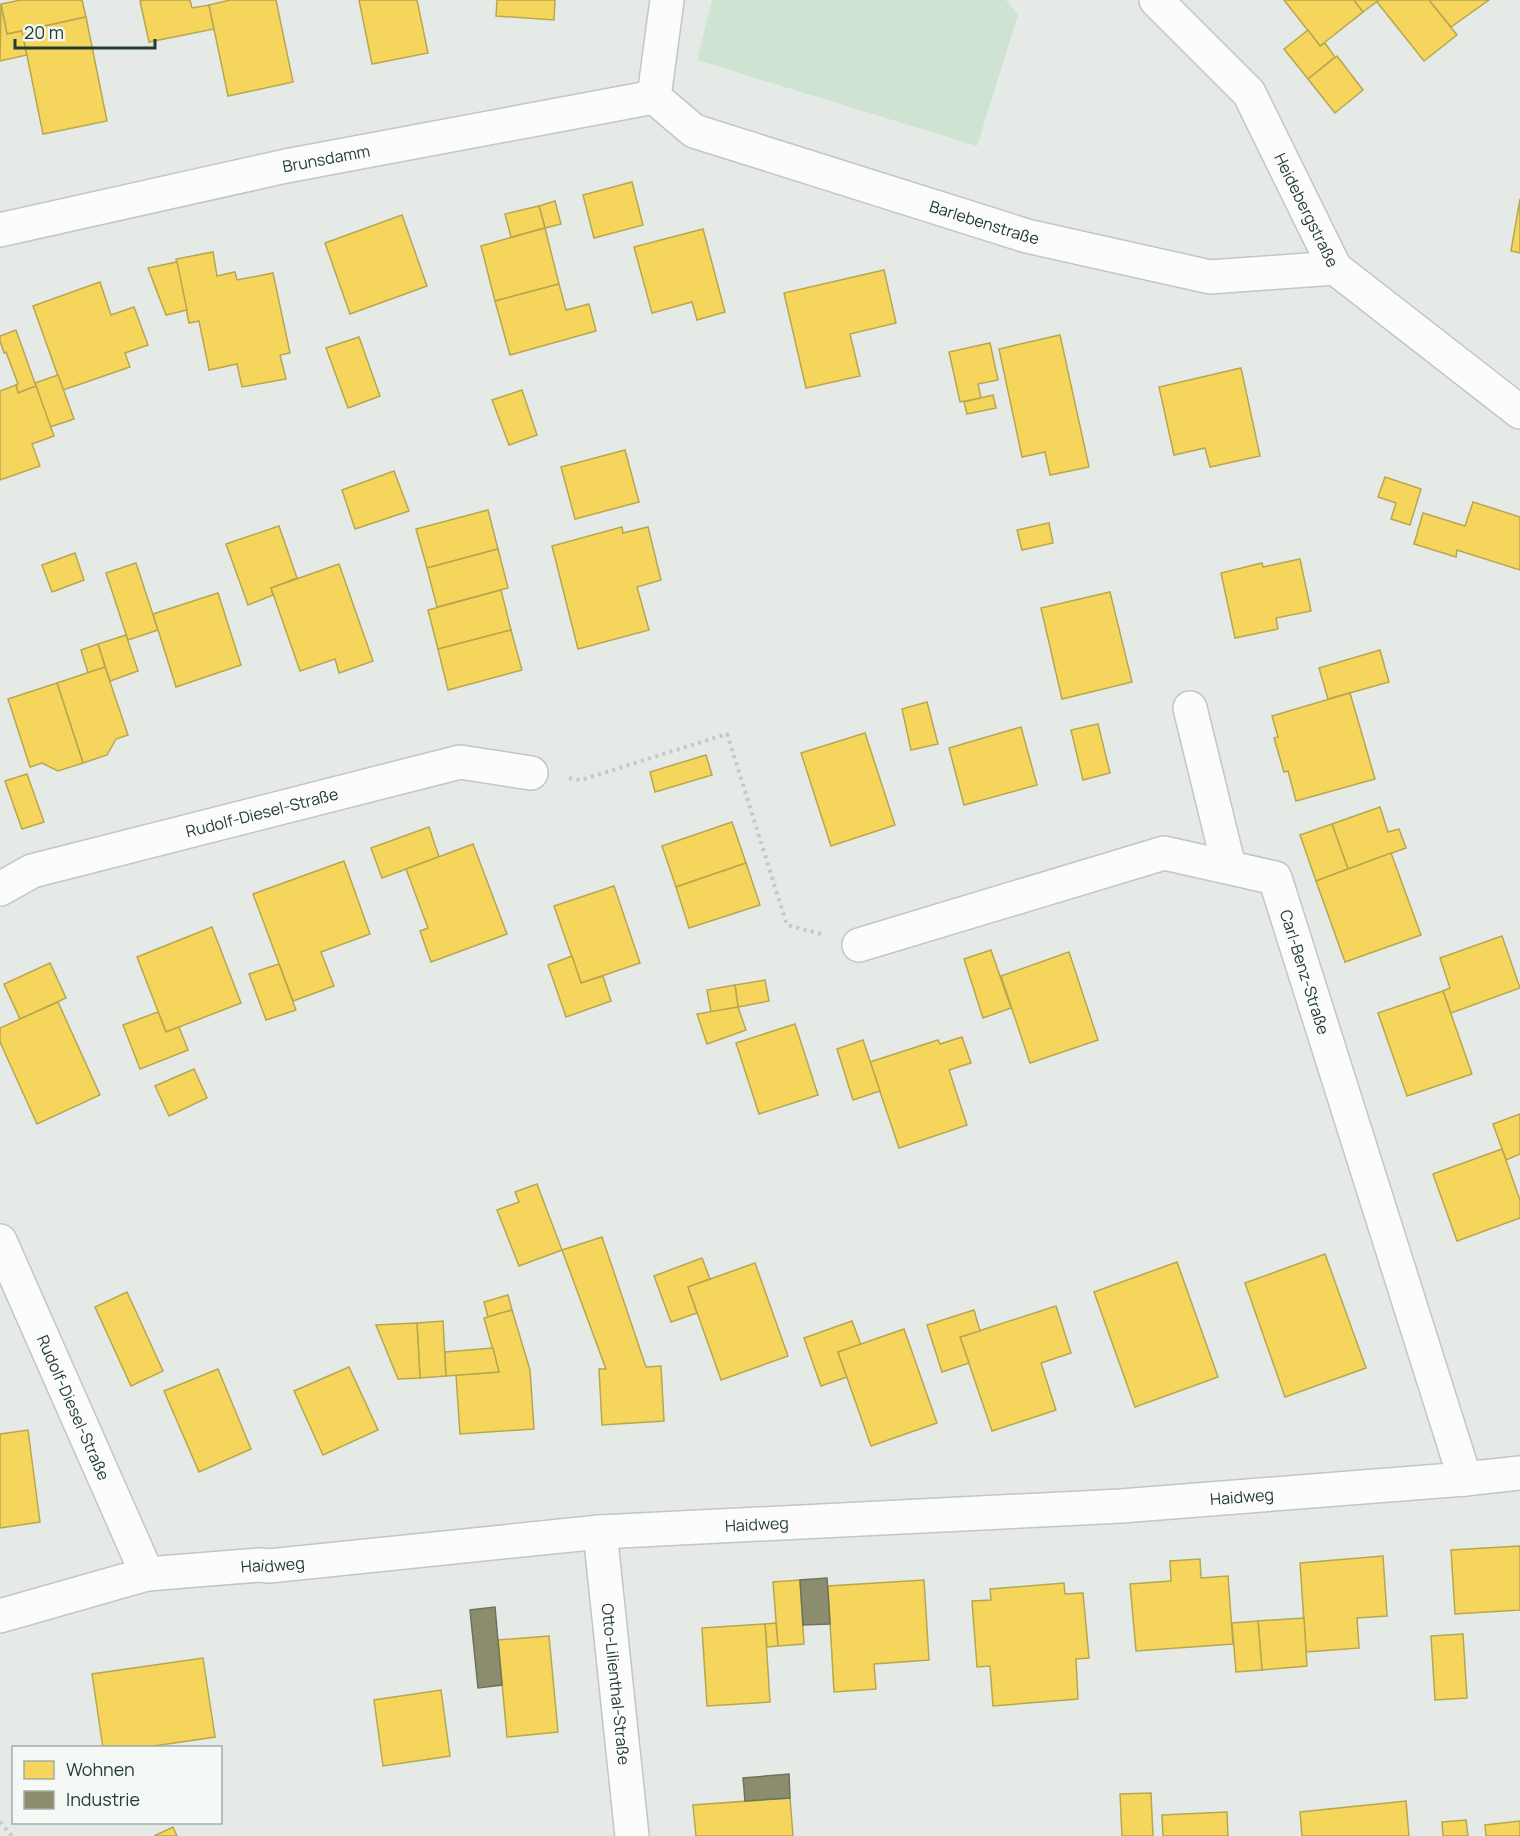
<svg xmlns="http://www.w3.org/2000/svg" width="1520" height="1836" viewBox="0 0 1520 1836" font-family="Manrope,sans-serif">
<style>
.green{fill:#cfe3d2}
.homes{fill:#f6d55c;stroke:#b7a74f;stroke-width:1.5}
.industry{fill:#8c8c6e;stroke:#6c745c;stroke-width:1.5}
.lines{fill:none;stroke-linecap:round;stroke-linejoin:round}
.minor-casing{stroke:#c2c7c4;stroke-width:36}
.path{stroke:#c2cac5;stroke-width:4;stroke-dasharray:3 4.5;stroke-linecap:butt}
.minor{stroke:#fbfcfb;stroke-width:33}
.labels{text-anchor:middle;stroke-width:6;stroke-linejoin:round;paint-order:stroke}
.street-label{font-size:16px;fill:#233d32;stroke:#f4f9f5}
</style>
<rect width="100%" height="100%" fill="#e5eae7"/>
<!-- green -->
<polygon class="green" points="712,0 1006,0 1018,15 977,146 697,60"/>
<!-- homes -->
<g class="homes">
<polygon points="21,0 82,0 86,17 7,34 1,4"/>
<polygon points="144,0 190,0 192,8 209,5 214,29 149,42 140,1"/>
<polygon points="230,0 276,0 293,82 228,96 209,5"/>
<polygon points="359,0 417,0 428,53 372,64"/>
<polygon points="497,0 555,0 554,20 496,16"/>
<polygon points="1284,0 1354,0 1363,12 1320,46"/>
<polygon points="1354,0 1379,0 1363,12"/>
<polygon points="1379,0 1429,0 1457,35 1424,61 1377,2"/>
<polygon points="1429,0 1489,0 1451,27"/>
<polygon points="1,4 7,34 22,31 27,55 0,61"/>
<polygon points="86,17 107,121 43,134 22,31"/>
<polygon points="1308,30 1320,46 1325,43 1335,57 1308,79 1284,49"/>
<polygon points="1337,56 1363,90 1335,113 1308,79"/>
<polygon points="632,182 643,225 594,238 583,195"/>
<polygon points="1520,199 1520,253 1511,251"/>
<polygon points="555,201 561,224 545,228 539,206"/>
<polygon points="539,206 545,228 511,237 505,214"/>
<polygon points="402,215 427,286 350,314 325,243"/>
<polygon points="545,228 559,284 495,301 481,246"/>
<polygon points="703,229 725,312 697,320 692,302 652,313 634,247"/>
<polygon points="213,252 217,276 235,272 237,280 273,273 290,353 280,355 286,379 242,387 237,364 209,370 199,321 189,323 176,259"/>
<polygon points="177,262 187,310 166,315 148,268"/>
<polygon points="884,270 896,323 850,334 860,376 806,388 784,293"/>
<polygon points="100,282 111,315 134,307 148,345 125,353 130,367 63,390 33,306"/>
<polygon points="559,284 566,310 589,304 596,331 510,355 495,301"/>
<polygon points="16,330 36,386 18,393 16,385 18,384 6,352 4,353 0,341 0,336"/>
<polygon points="1060,335 1089,467 1050,475 1045,452 1022,457 999,349"/>
<polygon points="359,337 380,396 348,408 326,348"/>
<polygon points="990,343 998,380 978,384 981,398 960,402 949,352"/>
<polygon points="1241,368 1260,456 1210,467 1205,448 1174,455 1159,387"/>
<polygon points="58,375 74,419 50,427 35,383"/>
<polygon points="16,385 18,393 36,386 54,436 32,444 40,466 0,480 0,391"/>
<polygon points="522,390 537,435 509,445 492,400"/>
<polygon points="993,395 996,408 967,414 964,402"/>
<polygon points="625,450 639,502 575,519 561,467"/>
<polygon points="394,471 409,511 355,529 342,490"/>
<polygon points="1385,477 1421,489 1410,525 1391,519 1396,503 1378,497"/>
<polygon points="1473,502 1520,517 1520,570 1457,550 1456,557 1414,544 1423,513 1465,526"/>
<polygon points="488,510 498,549 427,568 416,529"/>
<polygon points="1049,523 1053,543 1022,550 1017,530"/>
<polygon points="279,526 297,578 271,588 273,595 248,605 226,544"/>
<polygon points="622,527 623,533 648,527 661,580 637,587 649,630 578,649 552,546"/>
<polygon points="498,549 508,588 437,607 427,568"/>
<polygon points="75,553 84,580 52,592 42,565"/>
<polygon points="1300,559 1311,611 1276,618 1278,629 1235,638 1221,573 1262,563 1263,567"/>
<polygon points="136,563 158,630 128,640 106,573"/>
<polygon points="339,564 373,661 339,673 335,659 300,671 271,588"/>
<polygon points="501,590 511,630 438,649 428,610"/>
<polygon points="1110,592 1132,682 1062,699 1041,608"/>
<polygon points="218,593 241,665 176,687 153,614"/>
<polygon points="511,630 522,670 448,690 438,649"/>
<polygon points="126,635 138,671 110,681 98,644"/>
<polygon points="98,644 105,667 88,673 81,650"/>
<polygon points="1380,650 1389,682 1328,699 1319,668"/>
<polygon points="105,667 128,735 116,739 107,755 83,763 57,683"/>
<polygon points="57,683 83,763 58,771 42,763 30,767 8,699"/>
<polygon points="1350,693 1375,779 1296,801 1288,771 1284,772 1274,738 1278,737 1272,716"/>
<polygon points="927,702 938,744 911,750 902,709"/>
<polygon points="1098,724 1110,773 1083,780 1071,730"/>
<polygon points="1021,727 1037,785 964,805 949,748"/>
<polygon points="865,733 895,825 831,846 801,753"/>
<polygon points="706,755 712,775 655,792 650,772"/>
<polygon points="27,774 44,822 22,829 5,781"/>
<polygon points="1380,807 1388,832 1399,829 1406,848 1348,869 1332,824"/>
<polygon points="732,822 746,863 676,887 662,846"/>
<polygon points="1332,824 1348,869 1316,881 1300,835"/>
<polygon points="429,827 439,857 382,878 371,848"/>
<polygon points="473,844 507,934 431,962 420,931 428,928 406,869"/>
<polygon points="1391,853 1421,935 1345,962 1316,881"/>
<polygon points="344,861 370,934 321,952 334,986 293,1001 253,894"/>
<polygon points="746,863 760,905 689,928 676,887"/>
<polygon points="614,886 640,963 581,983 554,906"/>
<polygon points="212,927 241,1003 166,1032 137,957"/>
<polygon points="1502,936 1520,988 1451,1013 1443,991 1450,988 1440,958"/>
<polygon points="991,950 1011,1008 983,1018 964,959"/>
<polygon points="1069,952 1098,1040 1030,1063 1001,976"/>
<polygon points="572,956 581,983 603,976 611,1001 566,1017 548,965"/>
<polygon points="50,963 66,998 20,1019 4,984"/>
<polygon points="279,964 296,1010 266,1020 249,974"/>
<polygon points="765,980 769,1001 738,1007 735,985"/>
<polygon points="735,985 738,1007 711,1012 707,990"/>
<polygon points="1443,991 1472,1074 1407,1096 1378,1013"/>
<polygon points="58,1002 100,1095 37,1124 0,1042 0,1028"/>
<polygon points="738,1007 746,1030 707,1044 697,1014"/>
<polygon points="158,1012 166,1032 179,1027 188,1050 140,1069 123,1025"/>
<polygon points="795,1024 818,1095 759,1114 736,1043"/>
<polygon points="962,1037 971,1063 949,1070 967,1125 899,1148 870,1062 938,1040 940,1044"/>
<polygon points="863,1040 880,1091 853,1100 837,1049"/>
<polygon points="194,1069 207,1098 169,1116 155,1086"/>
<polygon points="1520,1114 1520,1154 1506,1160 1493,1124"/>
<polygon points="1502,1149 1520,1200 1520,1218 1457,1241 1433,1174"/>
<polygon points="537,1184 562,1250 519,1266 497,1210 519,1202 515,1192"/>
<polygon points="602,1237 646,1367 661,1366 664,1421 602,1425 599,1369 606,1369 562,1250"/>
<polygon points="1325,1254 1366,1368 1285,1397 1245,1283"/>
<polygon points="702,1258 710,1279 688,1287 697,1313 671,1322 654,1276"/>
<polygon points="1177,1262 1218,1377 1135,1407 1094,1292"/>
<polygon points="755,1263 788,1356 721,1380 688,1287"/>
<polygon points="127,1292 163,1371 131,1386 95,1307"/>
<polygon points="508,1295 512,1310 488,1317 484,1302"/>
<polygon points="1056,1306 1071,1353 1041,1363 1056,1410 992,1431 960,1337"/>
<polygon points="512,1310 530,1370 534,1429 460,1434 456,1375 499,1372 484,1318"/>
<polygon points="974,1310 980,1331 960,1337 969,1363 942,1372 927,1325"/>
<polygon points="443,1321 446,1376 420,1378 417,1323"/>
<polygon points="852,1321 861,1345 838,1352 847,1377 821,1386 804,1338"/>
<polygon points="417,1323 420,1378 398,1379 376,1325"/>
<polygon points="904,1329 937,1423 871,1446 838,1352"/>
<polygon points="493,1348 499,1372 446,1376 445,1352"/>
<polygon points="349,1367 378,1430 323,1455 294,1391"/>
<polygon points="218,1369 251,1449 199,1472 164,1391"/>
<polygon points="28,1430 40,1522 0,1528 0,1434"/>
<polygon points="1520,1546 1520,1610 1455,1614 1451,1550"/>
<polygon points="1383,1556 1387,1616 1357,1618 1359,1648 1306,1652 1300,1563"/>
<polygon points="1200,1559 1201,1578 1228,1576 1233,1644 1136,1651 1130,1584 1171,1581 1170,1561"/>
<polygon points="800,1580 804,1644 778,1646 773,1582"/>
<polygon points="924,1580 929,1660 874,1664 876,1689 834,1692 828,1586"/>
<polygon points="1064,1583 1065,1594 1083,1593 1089,1658 1076,1659 1078,1699 993,1706 990,1666 977,1667 972,1601 991,1600 990,1589"/>
<polygon points="1304,1618 1307,1666 1262,1670 1258,1621"/>
<polygon points="1258,1621 1262,1670 1236,1672 1232,1623"/>
<polygon points="776,1623 778,1646 767,1647 765,1624"/>
<polygon points="765,1624 770,1702 707,1706 702,1628"/>
<polygon points="1463,1634 1467,1698 1435,1700 1431,1636"/>
<polygon points="549,1636 558,1732 507,1737 498,1640"/>
<polygon points="203,1658 215,1737 140,1748 103,1748 92,1674"/>
<polygon points="441,1690 450,1756 383,1766 374,1700"/>
<polygon points="1151,1793 1153,1836 1122,1836 1120,1794"/>
<polygon points="790,1798 793,1836 696,1836 693,1805"/>
<polygon points="1406,1801 1409,1836 1302,1836 1300,1812"/>
<polygon points="1227,1812 1228,1836 1163,1836 1162,1815"/>
<polygon points="1466,1820 1468,1836 1443,1836 1442,1822"/>
<polygon points="1520,1821 1520,1836 1486,1836 1485,1825"/>
<polygon points="173,1827 177,1836 154,1836"/>
</g>
<!-- industry -->
<g class="industry">
<polygon points="827,1578 830,1624 803,1625 800,1580"/>
<polygon points="495,1607 502,1685 478,1688 470,1610"/>
<polygon points="789,1774 790,1798 745,1801 743,1778"/>
</g>
<g class="lines">
<!-- minor casing -->
<g class="minor-casing">
<g id="minor">
<path id="s1" d="M1156,0l93,93 86,175 185,144"/>
<path id="s2" d="M654,97l40,34 333,105 183,41 125,-9"/>
<polyline points="654,97 667,0"/>
<path id="s3" d="M0,230l286,-64 368,-69"/>
<polyline points="1190,708 1229,867"/>
<path id="s4" d="M0,889l32,-18 428,-109 71,11"/>
<path id="s5" d="M859,945l305,-92 111,25 190,601"/>
<path id="s6" d="M0,1241l147,333"/>
<path id="s7" d="M600,1532l32,304"/>
<path id="s8" d="M0,1616l147,-42 113,-9 9,1 331,-34 521,-26 344,-27 55,-6"/>
</g>
</g>
<!-- path -->
<g class="path">
<polyline points="569,778 581,780 727,734 787,925 821,934"/>
<polyline points="0,1822 12,1836"/>
</g>
<!-- minor -->
<use href="#minor" class="minor"/>
</g>
<g class="labels">
<!-- street labels -->
<g class="street-label">
<text dy="6" stroke="none"><textPath href="#s3" startOffset="334">Brunsdamm</textPath></text>
<text dy="6" stroke="none"><textPath href="#s1" startOffset="262">Heidebergstraße</textPath></text>
<text dy="6" stroke="none"><textPath href="#s2" startOffset="357">Barlebenstraße</textPath></text>
<text dy="6" stroke="none"><textPath href="#s4" startOffset="274">Rudolf-Diesel-Straße</textPath></text>
<text dy="6" stroke="none"><textPath href="#s5" startOffset="531">Carl-Benz-Straße</textPath></text>
<text dy="6" stroke="none"><textPath href="#s6" startOffset="182">Rudolf-Diesel-Straße</textPath></text>
<text dy="6" stroke="none"><textPath href="#s8" startOffset="1251">Haidweg</textPath></text>
<text dy="6" stroke="none"><textPath href="#s8" startOffset="765">Haidweg</textPath></text>
<text dy="6" stroke="none"><textPath href="#s8" startOffset="279">Haidweg</textPath></text>
<text dy="6" stroke="none"><textPath href="#s7" startOffset="153">Otto-Lilienthal-Straße</textPath></text>
</g>
</g>
<!-- legend -->
<rect x="12" y="1746" width="210" height="78" fill="#f4f9f5" stroke="#a0aea7" stroke-width="1.5"/>
<rect x="24" y="1761" width="30" height="18" fill="#f6d55c" stroke="#a0aea7" stroke-width="1.5"/>
<text x="66" y="1776" font-size="18" fill="#233d32">Wohnen</text>
<rect x="24" y="1791" width="30" height="18" fill="#8c8c6e" stroke="#a0aea7" stroke-width="1.5"/>
<text x="66" y="1806" font-size="18" fill="#233d32">Industrie</text>
<!-- scale -->
<path d="M15 39v9h140v-9" fill="none" stroke="#233d32" stroke-width="3"/>
<text x="24" y="39" font-size="18" fill="#233d32" stroke="#f4f9f5" stroke-width="4.5" paint-order="stroke">20 m</text>
</svg>
